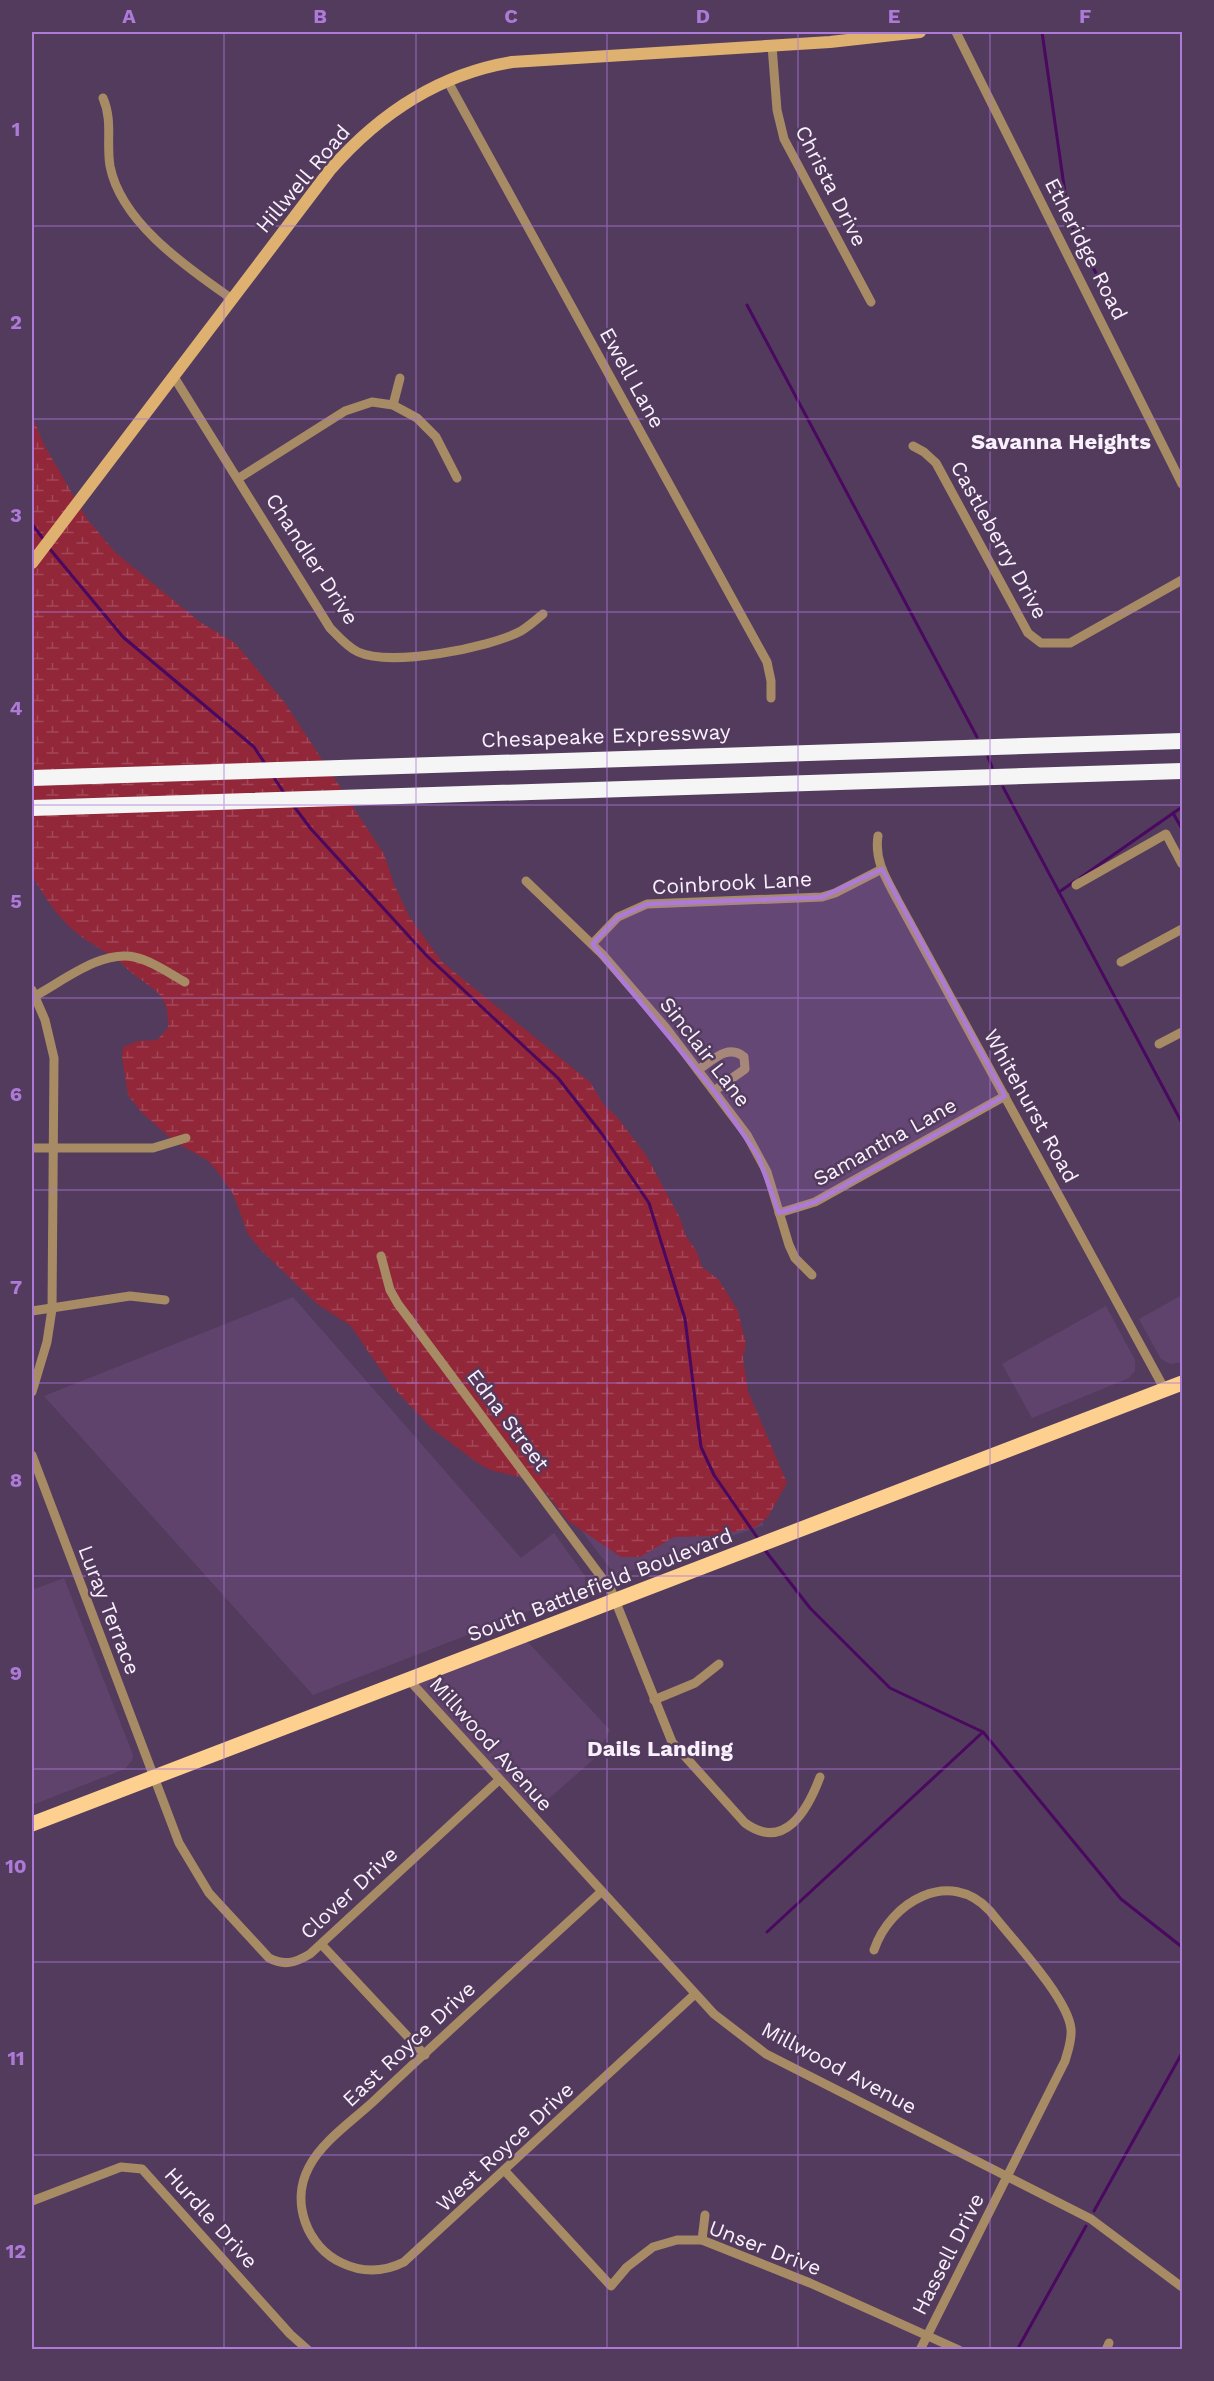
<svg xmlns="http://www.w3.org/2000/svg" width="1214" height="2381" viewBox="0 0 1214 2381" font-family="'Work Sans',sans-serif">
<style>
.built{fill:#5f436c}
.wetland{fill:url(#wetland-marsh)}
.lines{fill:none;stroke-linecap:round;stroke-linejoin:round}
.stream{stroke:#4a0860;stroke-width:3}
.street{stroke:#a78b64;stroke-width:9}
.secondary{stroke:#deb171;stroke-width:12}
.primary{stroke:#fed08f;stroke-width:15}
.highway{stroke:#f5f5f5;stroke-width:16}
.marked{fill:#ad7ad8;fill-opacity:0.2;stroke:#ad7ad8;stroke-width:4.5;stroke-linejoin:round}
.grid{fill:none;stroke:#ad7ad8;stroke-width:1.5;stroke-opacity:0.55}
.labels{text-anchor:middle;stroke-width:5;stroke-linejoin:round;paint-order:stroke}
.street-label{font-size:21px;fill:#f9f0fd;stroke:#533b5d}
.neighbourhood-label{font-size:22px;font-weight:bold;fill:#f9f0fd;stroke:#533b5d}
.neatline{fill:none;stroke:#ad7ad8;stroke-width:2}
.grid-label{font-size:20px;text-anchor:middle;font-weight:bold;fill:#ad7ad8}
</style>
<defs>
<pattern id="wetland-marsh" width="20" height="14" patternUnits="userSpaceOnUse" patternTransform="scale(1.5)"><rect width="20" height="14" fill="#912739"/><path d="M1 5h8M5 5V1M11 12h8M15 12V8" fill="none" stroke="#a14757"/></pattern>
</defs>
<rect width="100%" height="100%" fill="#533b5d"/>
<!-- built -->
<g class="built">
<polygon points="1182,1295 1182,1362 1171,1364 1161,1359 1139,1319"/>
<polygon points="293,1297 521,1558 554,1533 585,1576 585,1587 581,1591 313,1695 44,1396"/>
<polygon points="1106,1306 1135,1360 1135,1371 1129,1378 1032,1418 1002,1364"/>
<polygon points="723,1460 764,1525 619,1575 613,1572 572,1518"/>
<polygon points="64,1578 133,1755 132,1760 125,1769 32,1805 32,1590"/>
<polygon points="523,1637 610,1730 594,1759 530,1815 410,1681"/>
</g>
<!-- wetland -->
<path class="wetland" d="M32,415l11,28 44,76 29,34 84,69 35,21 50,60 99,151 10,30 15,32 33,46 148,120 14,23 13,12 29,38 34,63 6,18 11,16 5,15 17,13 19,31 8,33 -3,14 5,33 39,92 -19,34 -12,10 -42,9 -40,1 -34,20h-19l-53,-36 -22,-28 -18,-14 -38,-9 -14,-8 -46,-35 -39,-42 -40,-59 -34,-22 -57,-55 -12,-15 -15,-40 -16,-23 -10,-11 -32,-18 -33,-29 -14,-18 -6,-38 1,-10 15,-6 19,-1 11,-12c1,-30 -8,-35 -31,-51 -9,-6 -15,-15 -25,-21 -16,-10 -35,-20 -48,-35 -13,-13 -22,-30 -32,-45z"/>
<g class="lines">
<!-- stream -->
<g class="stream">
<polyline points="1042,32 1069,221 1097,275"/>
<polyline points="747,305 977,737"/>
<polyline points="32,524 44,540"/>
<polyline points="49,548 123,637 254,747 266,765"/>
<polyline points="988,757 992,767"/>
<polyline points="273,776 284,793"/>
<polyline points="1003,787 1182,1123"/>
<polyline points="293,805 311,829 427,956 558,1078 602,1134 649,1203 685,1319 701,1447 714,1475 759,1540"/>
<polyline points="1173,813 1182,829"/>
<polyline points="1080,878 1182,807"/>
<polyline points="1059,892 1075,881"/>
<polyline points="764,1549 810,1608 890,1688 983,1732 1121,1899 1182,1947"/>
<polyline points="767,1932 983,1732"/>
<polyline points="1094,2211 1182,2053"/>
<polyline points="1017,2350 1086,2226"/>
</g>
<!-- street -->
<g class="street">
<polyline points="956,32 1182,484"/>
<polyline points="772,46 777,110 784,139 871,302"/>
<polyline points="447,80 767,662 771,681 771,698"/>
<path d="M103,98c10,23 3,44 7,68 11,57 78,102 122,133"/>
<path d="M174,377l156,251c8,8 17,19 28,24 33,15 131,-4 163,-21 8,-5 15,-11 22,-17"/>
<polyline points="393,405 400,378"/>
<polyline points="913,446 924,452 936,463 1028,633 1041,643 1070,643 1182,580"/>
<polyline points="239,478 345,411 372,402 393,405 417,418 436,437 457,478"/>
<path d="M878,836c-4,25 9,44 20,65l267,489"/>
<polyline points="526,881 602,954 666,1028 747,1135 767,1172 789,1245 795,1258 812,1275"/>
<polyline points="1076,885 1166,834 1182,864"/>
<polyline points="592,944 618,917 647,904 822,897 835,893 882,869"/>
<polyline points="1121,962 1182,929"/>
<polyline points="32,990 45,1020 54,1058 52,1309 47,1342 32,1392"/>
<path d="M35,996c28,-15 66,-46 99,-39 18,4 35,16 51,25"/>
<polyline points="1159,1044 1182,1032"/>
<path d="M698,1070c14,-9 30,-27 46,-13l1,12 -31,22"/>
<polyline points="32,1148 153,1148 186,1138"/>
<polyline points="779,1213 815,1202 1005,1096"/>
<path d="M381,1256l9,34 8,14 213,286 61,152 73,81c40,29 63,-14 75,-46"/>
<polyline points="32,1311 130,1296 165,1300"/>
<path d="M32,1455l147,388 30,50 60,65c15,8 26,5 41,-4l189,-174"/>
<polyline points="410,1681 714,2014 766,2054 1091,2219 1182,2287"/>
<polyline points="654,1700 695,1683 719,1664"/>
<path d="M601,1892c-75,69 -151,137 -225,207 -22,21 -53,41 -67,68 -19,35 -2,80 33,96 21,10 42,9 62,-1l291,-268"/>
<polyline points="322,1945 425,2055"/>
<path d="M874,1950c16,-48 76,-83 116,-39 21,27 78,87 81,118 1,12 -3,21 -6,32l-145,289"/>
<polyline points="505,2171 611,2286 627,2267 653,2247 677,2240 702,2240 810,2283 959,2350"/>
<polyline points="32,2201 121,2167 142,2169 290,2334 308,2350"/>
<polyline points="702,2240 705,2215"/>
<polyline points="1106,2350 1109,2343"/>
</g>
<!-- secondary -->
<path class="secondary" d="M32,563l298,-393c48,-55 109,-96 182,-108l318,-20 90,-10"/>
<!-- primary -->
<polyline class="primary" points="32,1824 1182,1383"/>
<!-- highway -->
<g class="highway">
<polyline points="32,778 1182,741"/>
<polyline points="32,808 1182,771"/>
</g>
</g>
<!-- marked area -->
<path class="marked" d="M882,869l123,227 -190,106 -36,11 -21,-57 -44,-65 -122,-147 26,-27 29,-13 175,-7z"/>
<!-- grid -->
<path class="grid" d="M224,32v2318M416,32v2318M607,32v2318M798,32v2318M990,32v2318M32,226h1150M32,419h1150M32,612h1150M32,805h1150M32,998h1150M32,1190h1150M32,1383h1150M32,1576h1150M32,1769h1150M32,1962h1150M32,2155h1150"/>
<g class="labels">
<!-- street labels -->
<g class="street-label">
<text transform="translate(303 179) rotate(-50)" y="7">Hillwell Road</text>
<text transform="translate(831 186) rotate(63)" y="7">Christa Drive</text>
<text transform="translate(1086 249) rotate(63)" y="7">Etheridge Road</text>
<text transform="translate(632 378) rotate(61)" y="7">Ewell Lane</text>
<text transform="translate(999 540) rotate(61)" y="7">Castleberry Drive</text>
<text transform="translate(312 559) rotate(57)" y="7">Chandler Drive</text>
<text transform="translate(606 736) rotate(-2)" y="7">Chesapeake Expressway</text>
<text transform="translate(732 883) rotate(-3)" y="7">Coinbrook Lane</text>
<text transform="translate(705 1052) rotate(52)" y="7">Sinclair Lane</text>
<text transform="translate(1031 1106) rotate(61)" y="7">Whitehurst Road</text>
<text transform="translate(885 1142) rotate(-29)" y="7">Samantha Lane</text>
<text transform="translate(508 1420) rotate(53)" y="7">Edna Street</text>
<text transform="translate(600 1585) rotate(-21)" y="7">South Battlefield Boulevard</text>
<text transform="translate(109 1610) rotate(69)" y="7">Luray Terrace</text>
<text transform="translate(491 1744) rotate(48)" y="7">Millwood Avenue</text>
<text transform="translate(349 1893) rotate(-43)" y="7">Clover Drive</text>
<text transform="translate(409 2044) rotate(-43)" y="7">East Royce Drive</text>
<text transform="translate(839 2068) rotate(28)" y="7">Millwood Avenue</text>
<text transform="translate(505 2147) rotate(-43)" y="7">West Royce Drive</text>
<text transform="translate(211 2218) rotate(48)" y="7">Hurdle Drive</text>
<text transform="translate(765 2248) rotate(21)" y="7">Unser Drive</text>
<text transform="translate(948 2254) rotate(-63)" y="7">Hassell Drive</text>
</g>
<!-- neighbourhood labels -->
<g class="neighbourhood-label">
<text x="1061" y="449">Savanna Heights</text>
<text x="660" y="1756">Dails Landing</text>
</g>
</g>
<!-- border -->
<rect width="1214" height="2381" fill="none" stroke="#533b5d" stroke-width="66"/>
<rect x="33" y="33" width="1148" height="2315" class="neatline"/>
<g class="grid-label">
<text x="129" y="23">A</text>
<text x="320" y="23">B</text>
<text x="511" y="23">C</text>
<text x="703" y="23">D</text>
<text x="894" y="23">E</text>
<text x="1085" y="23">F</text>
<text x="16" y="136">1</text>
<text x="16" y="329">2</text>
<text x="16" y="522">3</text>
<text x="16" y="715">4</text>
<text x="16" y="908">5</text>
<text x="16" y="1101">6</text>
<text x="16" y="1294">7</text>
<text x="16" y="1487">8</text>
<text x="16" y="1680">9</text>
<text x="16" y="1873">10</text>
<text x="16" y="2065">11</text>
<text x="16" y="2258">12</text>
</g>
</svg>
